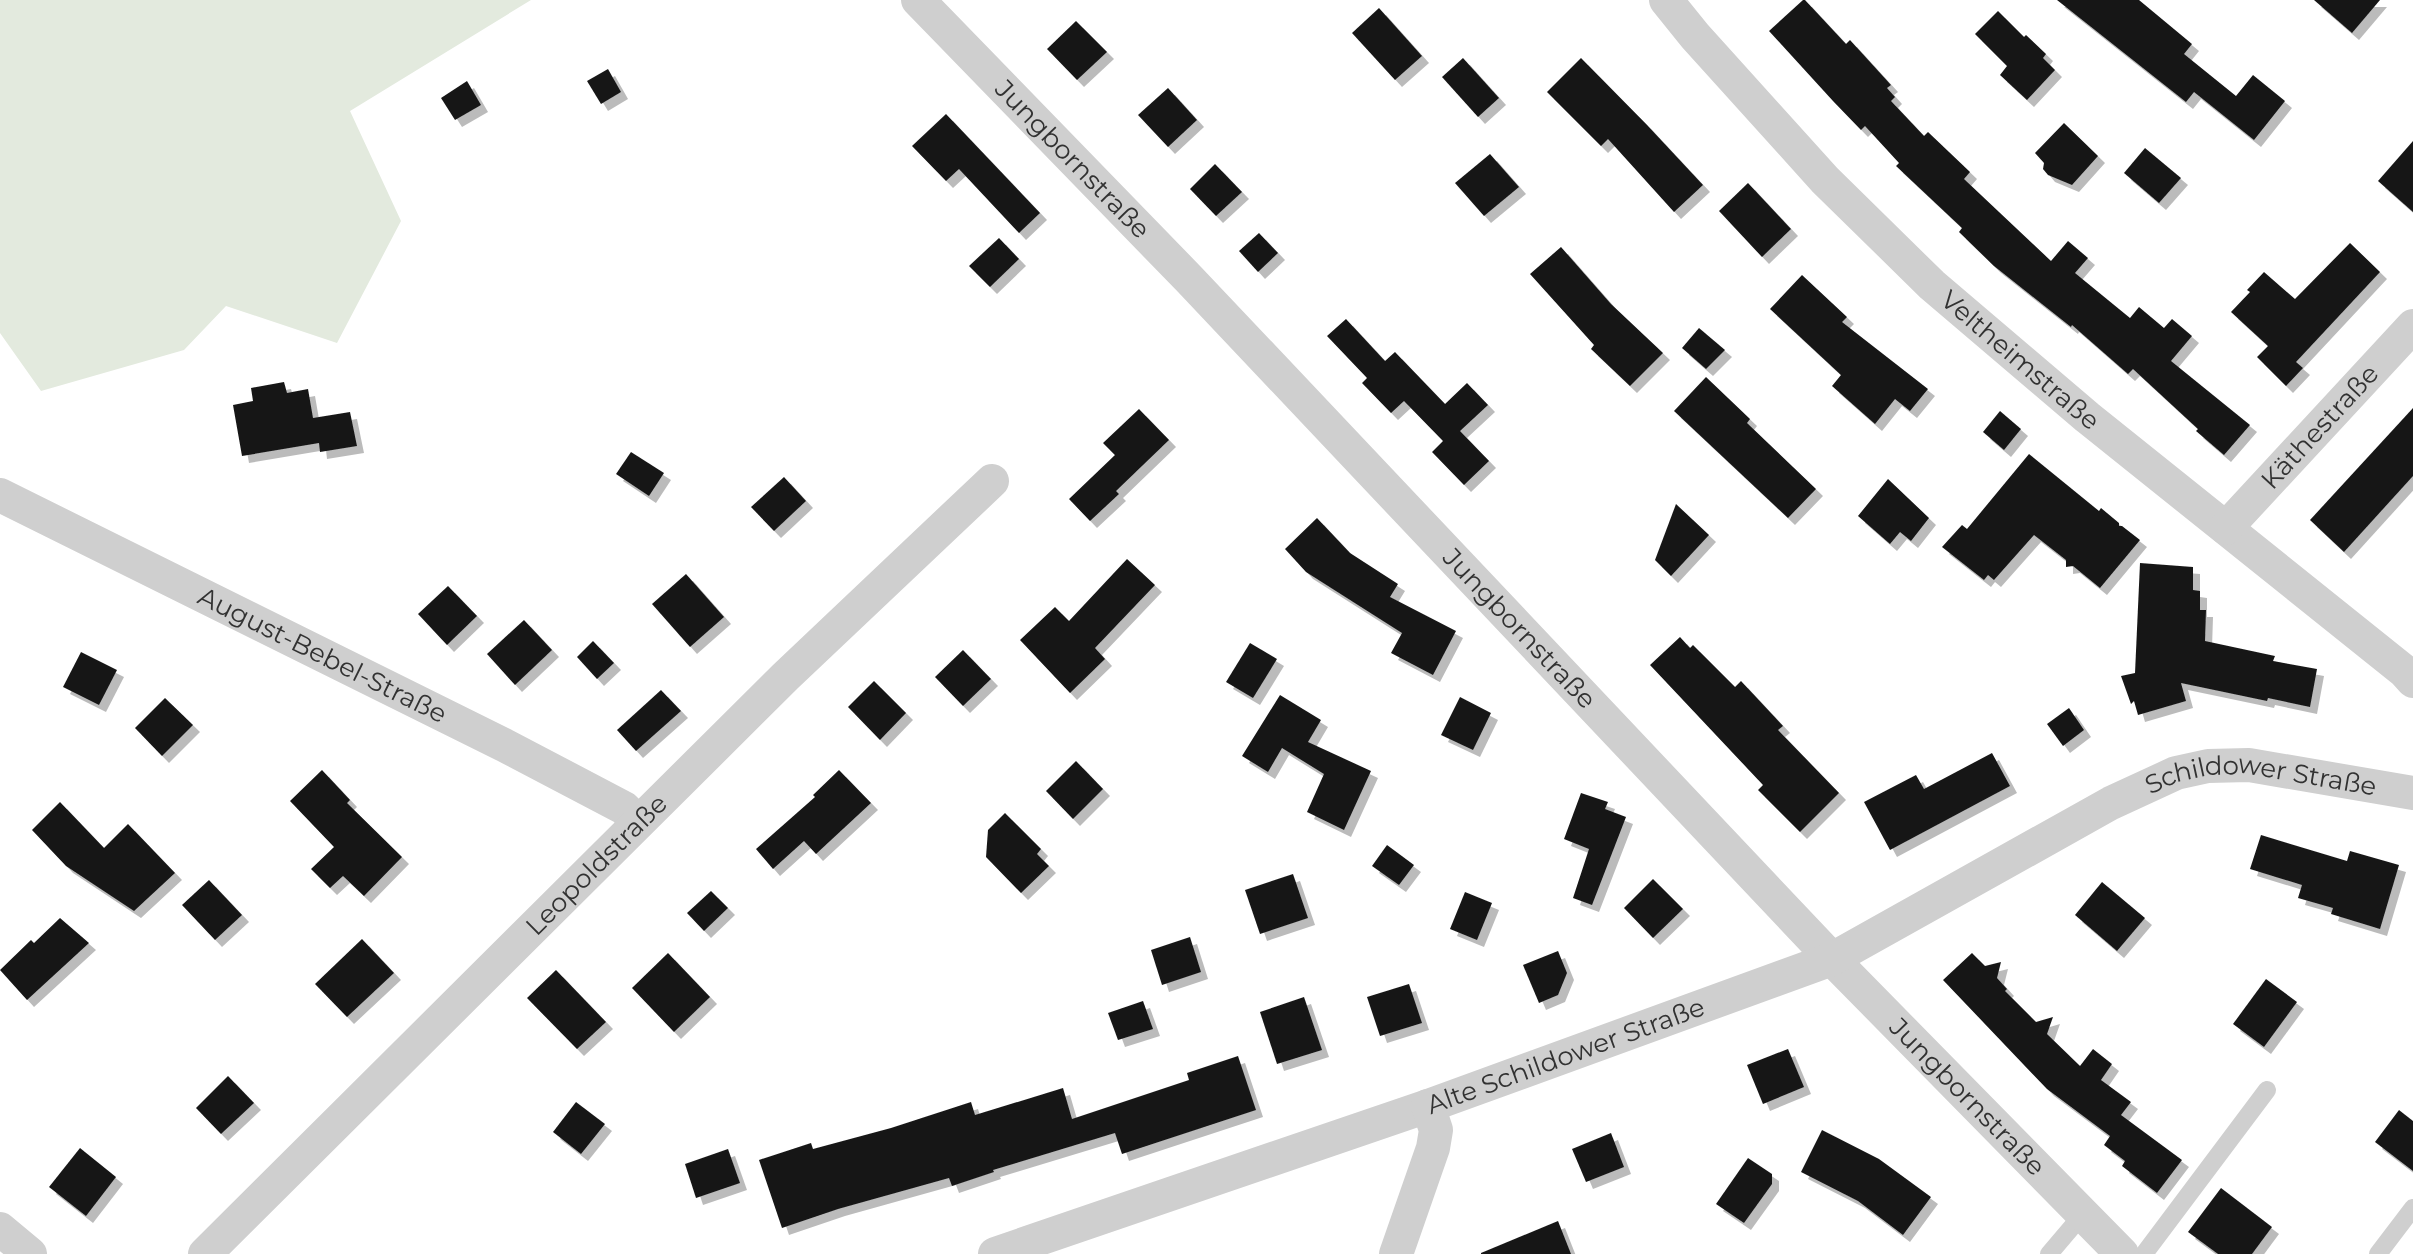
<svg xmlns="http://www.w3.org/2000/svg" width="2413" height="1254" viewBox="0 0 2413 1254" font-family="Montserrat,sans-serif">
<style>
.green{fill:#e3eade}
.building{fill:#191919;filter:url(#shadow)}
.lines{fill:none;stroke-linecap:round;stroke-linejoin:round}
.service{stroke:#cfcfcf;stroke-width:18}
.minor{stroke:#cfcfcf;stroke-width:34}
.labels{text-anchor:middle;stroke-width:8;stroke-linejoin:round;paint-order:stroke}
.street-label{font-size:26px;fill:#323232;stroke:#fff}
</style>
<defs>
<filter id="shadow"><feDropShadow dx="7" dy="7" stdDeviation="0" flood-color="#0004"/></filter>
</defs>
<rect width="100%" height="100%" fill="#fff"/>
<!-- green -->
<polygon class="green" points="0,0 531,0 350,111 401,221 337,343 226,306 184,350 41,391 0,333"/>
<!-- building -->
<g class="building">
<polygon points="1803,0 1805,0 1846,44 1850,40 1891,85 1887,88 1895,97 1891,101 1924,136 1928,132 1970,172 1964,179 2051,261 2068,241 2088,258 2075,273 2130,318 2139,307 2164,328 2172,319 2192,336 2171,361 2250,425 2224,455 2196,431 2198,429 2133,369 2128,374 2072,325 2071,327 1994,266 1959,232 1962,228 1896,166 1899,163 1865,126 1861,130 1833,101 1769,31"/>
<polygon points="2057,0 2139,0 2192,44 2184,54 2236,96 2253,75 2285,101 2254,140 2194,92 2186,102"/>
<polygon points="2314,0 2380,0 2352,33"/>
<polygon points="1379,8 1422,56 1395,80 1352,33"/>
<polygon points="1998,11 2024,37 2026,35 2046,54 2043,58 2055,70 2027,100 2000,75 2007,66 1975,34"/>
<polygon points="1076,21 1107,52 1077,80 1047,49"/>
<polygon points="1463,58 1499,98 1478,117 1442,77"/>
<polygon points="1581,58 1647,125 1703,185 1674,212 1608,139 1601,146 1547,92"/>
<polygon points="608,69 621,92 601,104 587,81"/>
<polygon points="467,81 481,105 455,120 441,98"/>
<polygon points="1168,88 1197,120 1168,147 1138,115"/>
<polygon points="946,114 1040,213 1019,233 959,169 946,181 912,146"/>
<polygon points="2064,123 2098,156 2072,185 2048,175 2043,169 2044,163 2035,153"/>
<polygon points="2413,141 2413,212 2378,181"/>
<polygon points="2145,148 2181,178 2159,203 2124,173"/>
<polygon points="1490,154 1519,187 1484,216 1455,183"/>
<polygon points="1215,164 1242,192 1216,216 1190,189"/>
<polygon points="1748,183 1791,229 1762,257 1719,211"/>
<polygon points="1259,233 1278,253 1258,272 1239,251"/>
<polygon points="999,238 1019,259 990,287 969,266"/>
<polygon points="2350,243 2380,272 2296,362 2303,368 2286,386 2257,357 2268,346 2231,312 2250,292 2247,290 2264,272 2295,299"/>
<polygon points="1561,247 1611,304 1663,353 1630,386 1591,349 1594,345 1530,274"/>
<polygon points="1802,275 1847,317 1842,322 1928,389 1910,411 1895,399 1875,424 1832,386 1841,375 1770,309"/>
<polygon points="1346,319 1385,361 1395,352 1445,404 1467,383 1488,405 1460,431 1489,461 1464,485 1432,452 1443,441 1404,401 1391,413 1362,383 1367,378 1327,336"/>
<polygon points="1699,328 1725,350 1706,369 1682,348"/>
<polygon points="1706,377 1750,419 1747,423 1816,489 1788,518 1674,411"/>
<polygon points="284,382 287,393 308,389 313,418 350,412 357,446 320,452 319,443 242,456 233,405 253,401 251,388"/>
<polygon points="2413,408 2413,476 2344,552 2310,520"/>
<polygon points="1139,409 1169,440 1116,491 1119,494 1090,521 1069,499 1115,455 1103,443"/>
<polygon points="2000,411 2021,429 2004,450 1983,432"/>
<polygon points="631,452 664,473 649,496 616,474"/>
<polygon points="2029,454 2099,511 2101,508 2119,523 2119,526 2122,526 2140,540 2100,588 2073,566 2066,567 2066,560 2034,535 1994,580 1988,575 1984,580 1942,547 1962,525 1967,529"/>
<polygon points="784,477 806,501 774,531 751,507"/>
<polygon points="1888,479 1929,518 1911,541 1900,532 1890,544 1858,516"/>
<polygon points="1676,504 1709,535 1671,576 1655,560"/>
<polygon points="1317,518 1350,553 1398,584 1390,597 1456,631 1433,675 1391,653 1402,633 1306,572 1285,549"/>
<polygon points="1127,559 1155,585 1095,648 1105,659 1070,693 1020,640 1055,607 1069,621"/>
<polygon points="2140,563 2193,567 2193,590 2200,591 2200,610 2206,610 2205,641 2275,656 2273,661 2317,669 2310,707 2268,698 2267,701 2181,683 2186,701 2138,715 2134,701 2131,704 2121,676 2135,673"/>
<polygon points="686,574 724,617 690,647 652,604"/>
<polygon points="448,586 477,616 447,645 418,614"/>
<polygon points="524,620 552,650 515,685 487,654"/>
<polygon points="1680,637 1690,648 1693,645 1735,687 1741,681 1783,726 1778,730 1839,793 1800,832 1758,790 1763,785 1650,665"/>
<polygon points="593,641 614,663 597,679 577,657"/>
<polygon points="1250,643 1277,659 1253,698 1226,682"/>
<polygon points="963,650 991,679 963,706 935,677"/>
<polygon points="81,652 117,670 99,705 63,687"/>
<polygon points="874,681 906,713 880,740 848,707"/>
<polygon points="661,690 681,711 636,751 617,730"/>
<polygon points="1280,695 1321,720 1308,742 1371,771 1344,830 1307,812 1324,774 1282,748 1268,772 1242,756"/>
<polygon points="1460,697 1491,713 1473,750 1441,735"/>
<polygon points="165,698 193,725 162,756 135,728"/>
<polygon points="2069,708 2084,730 2063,746 2047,724"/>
<polygon points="1992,753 2010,786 1890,850 1864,802 1916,775 1924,789"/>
<polygon points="1076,761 1103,789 1073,819 1046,791"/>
<polygon points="322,770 350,800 347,803 402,857 364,896 343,876 330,888 311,869 334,847 290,801"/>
<polygon points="839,770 871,803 816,854 804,841 773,869 756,849 815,797 813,795"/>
<polygon points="1581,793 1608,802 1605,809 1626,817 1592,905 1573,898 1589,849 1564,839"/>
<polygon points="60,802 104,848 128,824 175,873 134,911 66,866 32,830"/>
<polygon points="1005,813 1041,849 1037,854 1049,866 1021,893 986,857 988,830"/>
<polygon points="2261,835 2347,861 2350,851 2399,865 2380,929 2331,914 2333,908 2298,898 2302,885 2250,869"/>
<polygon points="1387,845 1414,865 1399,885 1372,866"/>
<polygon points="1293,874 1308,918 1260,934 1245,890"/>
<polygon points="1653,879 1683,909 1653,938 1624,908"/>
<polygon points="209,880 242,915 215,940 182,905"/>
<polygon points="2102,882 2145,918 2117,951 2075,915"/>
<polygon points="711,891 728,908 704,931 687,913"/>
<polygon points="1465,892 1492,903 1477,940 1450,929"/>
<polygon points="60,918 89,943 27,1000 0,970 31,940 34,943"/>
<polygon points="1190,937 1201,972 1162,985 1151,950"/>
<polygon points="362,939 394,973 347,1017 315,984"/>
<polygon points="1558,951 1567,973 1558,995 1539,1003 1523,965"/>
<polygon points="668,953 710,997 674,1032 632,988"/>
<polygon points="1972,953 1985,966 2001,962 1997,978 2007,989 2005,991 2036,1022 2053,1017 2047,1034 2080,1066 2093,1049 2112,1064 2101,1080 2131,1102 2121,1115 2182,1160 2157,1193 2122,1166 2125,1161 2104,1145 2110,1136 2047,1089 1943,980"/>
<polygon points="556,970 606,1022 577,1049 527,998"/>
<polygon points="2266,979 2297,1002 2264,1047 2233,1024"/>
<polygon points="1409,984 1422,1023 1380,1036 1367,997"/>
<polygon points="1304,997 1322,1050 1277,1064 1260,1012"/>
<polygon points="1143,1001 1153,1029 1118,1040 1108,1013"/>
<polygon points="1788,1049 1804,1087 1763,1104 1747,1065"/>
<polygon points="1238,1056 1256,1110 1122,1154 1115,1133 993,1170 994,1172 952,1186 949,1178 838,1209 782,1228 759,1160 811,1143 813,1149 891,1128 971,1102 975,1115 1063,1088 1072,1119 1189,1080 1187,1073"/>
<polygon points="228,1076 254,1103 221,1134 196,1108"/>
<polygon points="576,1102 605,1124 581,1154 553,1132"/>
<polygon points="2399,1110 2413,1121 2413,1171 2375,1142"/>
<polygon points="1822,1130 1879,1159 1931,1197 1903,1235 1858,1201 1801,1172"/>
<polygon points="1611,1133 1624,1167 1586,1182 1572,1149"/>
<polygon points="80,1148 116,1177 86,1216 49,1187"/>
<polygon points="728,1149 740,1183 696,1198 685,1164"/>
<polygon points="1748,1158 1772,1174 1772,1184 1744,1223 1716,1204"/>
<polygon points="2221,1188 2272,1227 2252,1254 2218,1254 2188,1232"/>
<polygon points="1558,1221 1571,1254 1481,1254 1481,1253"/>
</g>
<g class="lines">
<!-- service -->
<g class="service">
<polyline points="2049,1254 2083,1214"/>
<polyline points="2144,1254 2267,1090"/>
<polyline points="2378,1254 2413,1208"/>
</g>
<!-- minor -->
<g class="minor">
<path id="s1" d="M918,0l272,280 642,679 290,295"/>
<path id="s2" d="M1666,0l29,36 130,144 107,105 155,132 317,254 9,10"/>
<path id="s3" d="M0,495l504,250 120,63 14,14"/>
<path id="s4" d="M2226,528l187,-202"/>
<polyline points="0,1229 30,1254"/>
<path id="s5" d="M205,1254l580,-577 207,-196"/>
<path id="s6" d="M995,1254l433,-148 404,-147 279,-156 65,-30 32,-7 41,-1 164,28"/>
<polyline points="1396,1254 1433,1148 1436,1130 1428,1106"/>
</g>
</g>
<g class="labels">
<!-- street labels -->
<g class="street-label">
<text dy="9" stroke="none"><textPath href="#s1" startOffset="222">Jungbornstraße</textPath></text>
<text dy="9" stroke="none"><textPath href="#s2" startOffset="506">Veltheimstraße</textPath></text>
<text dy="9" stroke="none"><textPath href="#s4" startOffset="138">Käthestraße</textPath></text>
<text dy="9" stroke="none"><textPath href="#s1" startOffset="870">Jungbornstraße</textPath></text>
<text dy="9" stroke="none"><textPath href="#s3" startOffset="360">August-Bebel-Straße</textPath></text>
<text dy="9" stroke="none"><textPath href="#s6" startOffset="1364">Schildower Straße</textPath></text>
<text dy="9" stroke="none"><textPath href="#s5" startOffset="552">Leopoldstraße</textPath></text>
<text dy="9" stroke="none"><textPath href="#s6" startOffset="604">Alte Schildower Straße</textPath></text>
<text dy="9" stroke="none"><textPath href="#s1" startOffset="1518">Jungbornstraße</textPath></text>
</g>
</g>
</svg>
